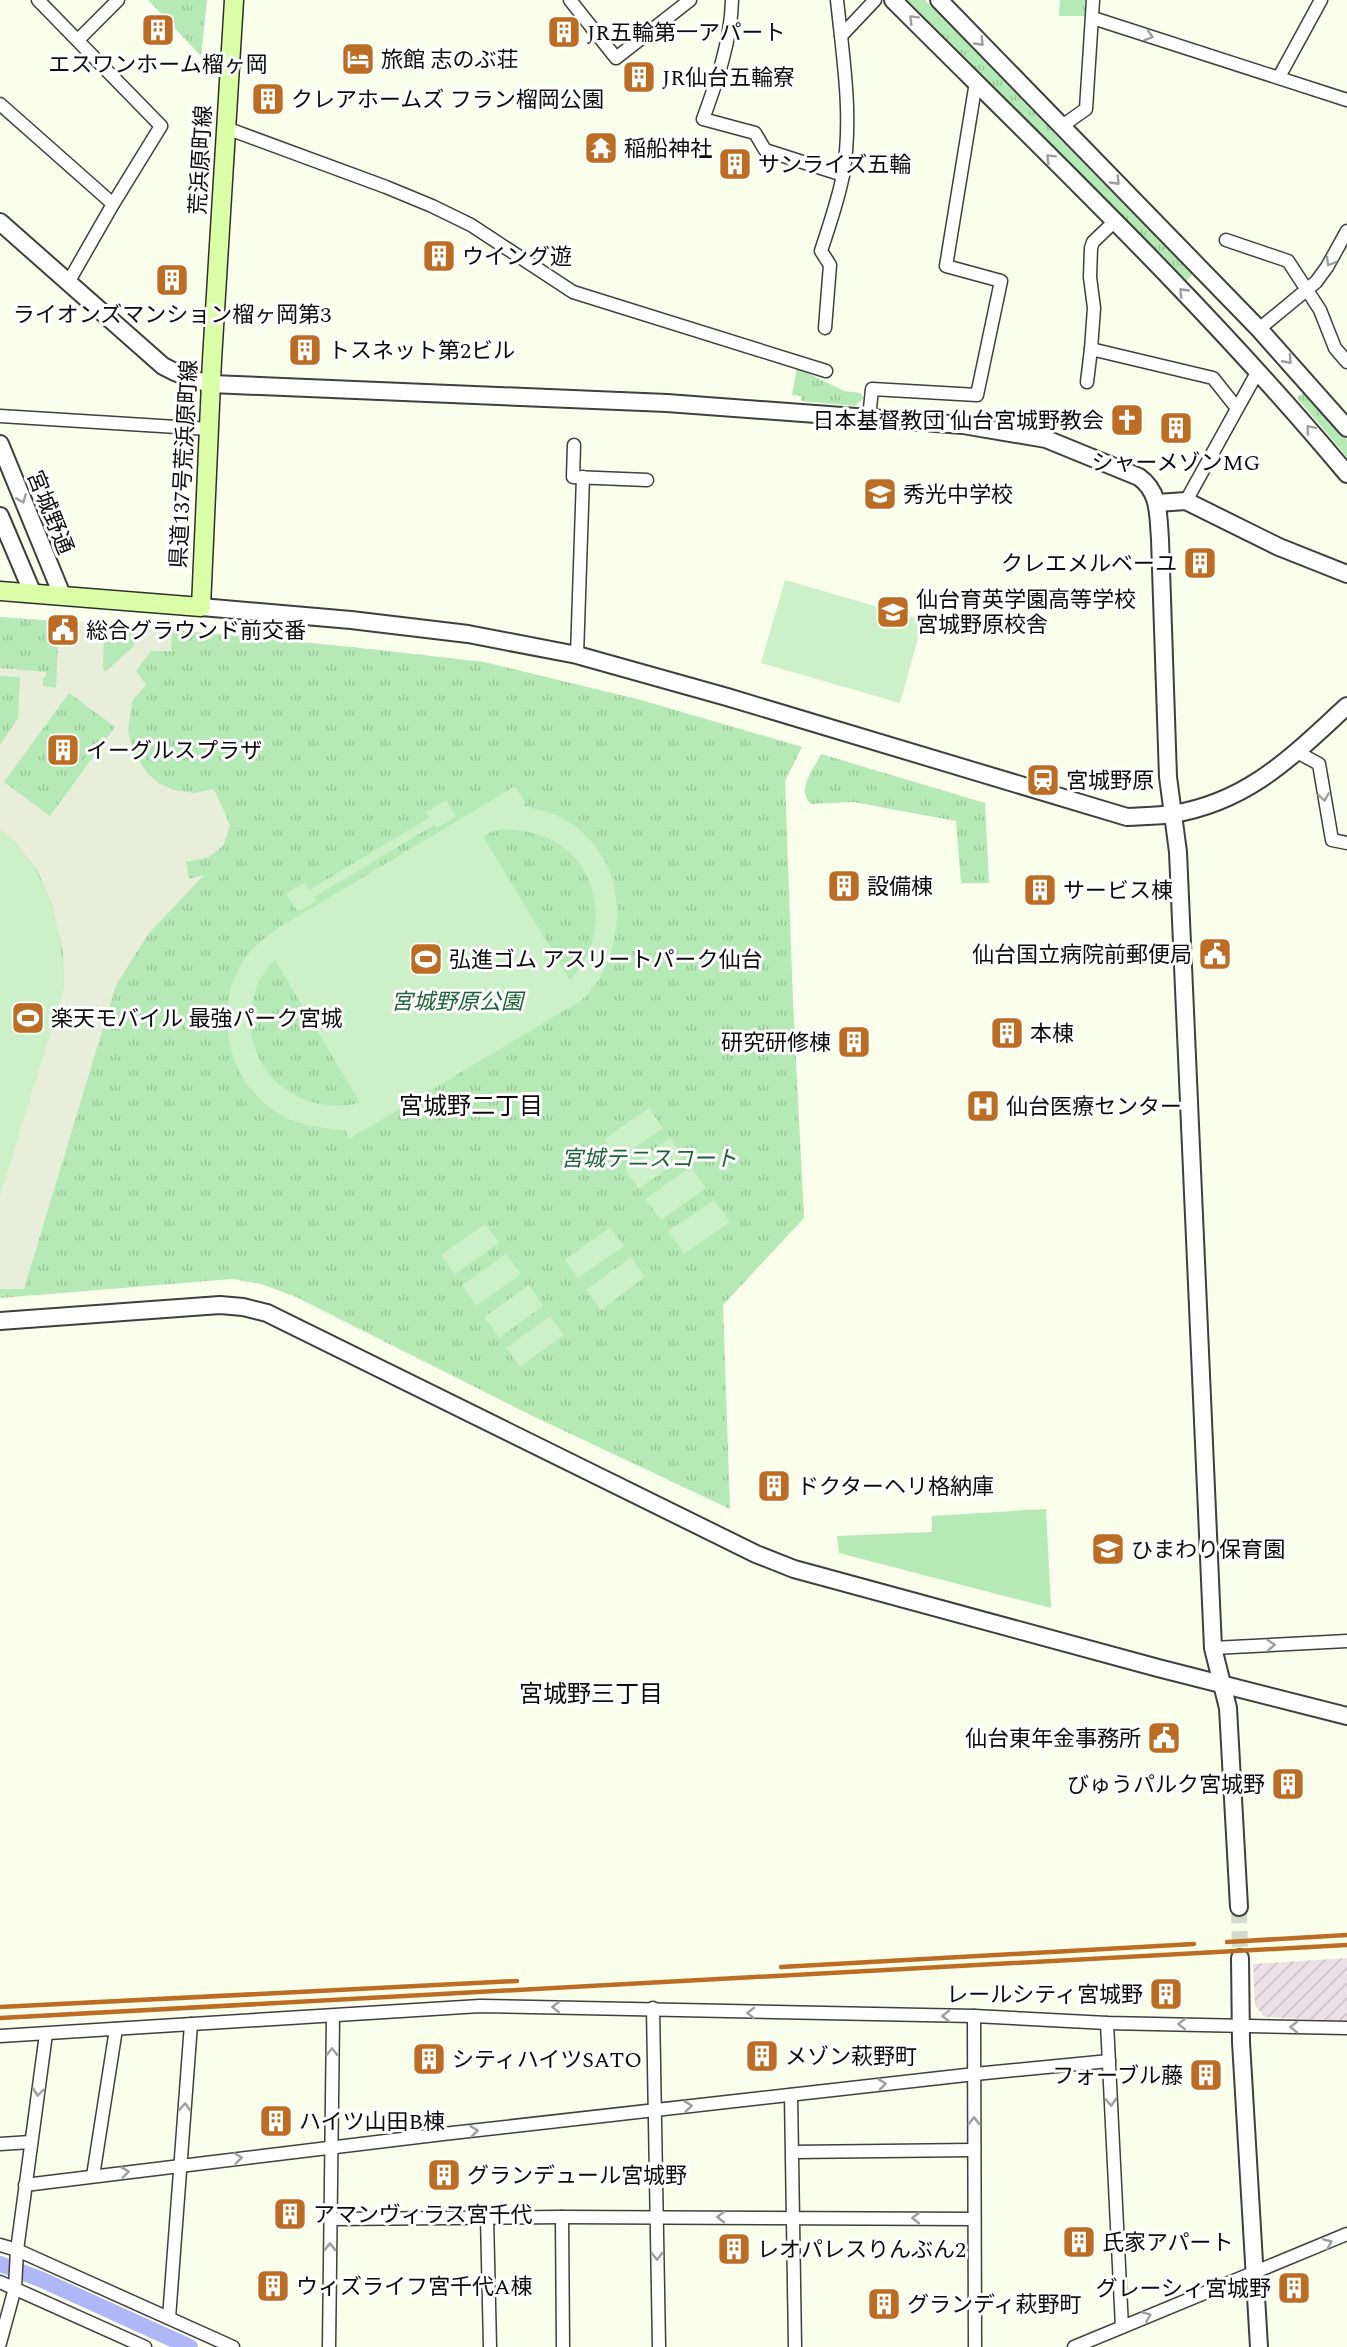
<svg xmlns="http://www.w3.org/2000/svg" width="1347" height="2347" viewBox="0 0 1347 2347" font-family="Spectral,'Noto Sans JP',serif">
<style>
.industrial{fill:url(#industrial-furrows)}
.grass{fill:url(#grass-tufts)}
.garden{fill:#b5e9b5}
.pitch{fill:#ccf0c7;fill-rule:evenodd}
.plaza{fill:#e9eedb;fill-rule:evenodd}
.lines{fill:none;stroke-linecap:round;stroke-linejoin:round}
.canal{stroke:#afb7f6;stroke-width:16}
.tertiary-tunnel{stroke:#d5dbca;stroke-width:16;stroke-dasharray:16 8;stroke-linecap:butt}
.minor-casing{stroke:#3f3f3f;stroke-width:15}
.tertiary-casing{stroke:#3f3f3f;stroke-width:20}
.secondary-casing{stroke:#2e2e2e;stroke-width:21}
.minor{stroke:#fff;stroke-width:12}
.tertiary{stroke:#fff;stroke-width:16}
.secondary{stroke:#dbffa6;stroke-width:18}
.rail{stroke:#bd6c23;stroke-width:4.5}
.oneway{stroke:#9e9e9e}
.labels{text-anchor:middle;stroke-width:6;stroke-linejoin:round;paint-order:stroke}
.poi-label{font-size:22px;fill:#0c0c0c;stroke:#fff;text-anchor:start}
.street-label{font-size:22px;fill:#0c0c0c;stroke:#fff}
.park-label{font-size:22px;font-style:italic;fill:#1c6433;stroke:#fff}
.neighbourhood-label{font-size:24px;fill:#0c0c0c;stroke:#fff}
</style>
<defs>
<pattern id="industrial-furrows" width="10" height="10" patternUnits="userSpaceOnUse" patternTransform="scale(1.5)"><rect width="10" height="10" fill="#ebe0e6"/><path d="M-1 1l2-2M0 10L10 0M9 11l2-2" fill="none" stroke="#c8bfc4"/></pattern>
<pattern id="grass-tufts" width="24" height="20" patternUnits="userSpaceOnUse" patternTransform="scale(1.5)"><rect width="24" height="20" fill="#b5e9b5"/><path d="M3 7l-1-3M5 7V3M7 7l1-3M15 17l-1-3M17 17v-4M19 17l1-3" fill="none" stroke="#9ac79a"/></pattern>
</defs>
<rect width="100%" height="100%" fill="#f9ffeb"/>
<!-- industrial -->
<polygon class="industrial" points="1347,1958 1347,2021 1264,2017 1255,2005 1253,1964"/>
<!-- grass -->
<g class="grass">
<polygon points="148,0 207,0 201,56"/>
<polygon points="907,0 925,0 1194,273 1185,282"/>
<polygon points="1060,0 1090,0 1089,16 1059,16"/>
<polygon points="797,368 844,391 860,393 864,398 855,406 801,401 801,396 792,395"/>
<polygon points="1305,391 1347,440 1347,457 1297,398"/>
<polygon points="0,617 133,626 352,647 484,662 641,700 802,747 785,781 793,1002 804,1218 723,1305 730,1509 537,1418 294,1296 261,1284 232,1279 0,1298"/>
<path d="M821,754l164,49 4,80h-28l-5,-62 -103,-19 -42,2c-15,-14 2,-34 10,-50z"/>
</g>
<!-- garden -->
<polygon class="garden" points="1046,1509 1051,1608 839,1553 837,1536 932,1532 932,1516"/>
<!-- pitch -->
<g class="pitch">
<polygon points="785,580 923,620 900,703 761,663"/>
<path d="M515,786l11,17 -3,3c11,3 24,5 35,10 46,22 66,71 57,119 -4,24 -15,48 -33,65l-233,139 -4,-9c-23,-2 -46,-4 -66,-16 -55,-33 -70,-114 -28,-164 9,-9 19,-16 29,-23zM503,829c20,1 41,5 58,17 44,30 45,98 9,134l-87,-144 8,-4zM275,960l85,143c-62,14 -120,-33 -108,-99 3,-17 10,-32 23,-44z"/>
<polygon points="446,800 456,817 437,828 434,825 315,897 317,901 298,912 286,894 304,883 309,890 429,818 426,812"/>
<path d="M0,829c49,41 62,97 64,159l-64,210z"/>
<polygon points="649,1108 663,1128 618,1159 604,1139"/>
<polygon points="670,1138 683,1157 639,1189 625,1170"/>
<polygon points="691,1167 706,1188 661,1220 645,1199"/>
<polygon points="714,1200 730,1222 684,1254 668,1231"/>
<polygon points="485,1224 499,1243 455,1274 441,1255"/>
<polygon points="610,1227 624,1246 578,1278 565,1260"/>
<polygon points="506,1254 521,1274 476,1306 462,1285"/>
<polygon points="631,1257 645,1277 601,1310 586,1290"/>
<polygon points="529,1285 543,1306 499,1338 484,1317"/>
<polygon points="550,1316 564,1335 520,1367 506,1348"/>
</g>
<!-- plaza -->
<path class="plaza" d="M75,622l29,2 -1,44 2,4 29,-26 -1,-20 39,5 -1,20h-20l-15,20 10,14 -14,16 -4,30 5,21 15,22 12,10 14,6 20,3 20,-4 16,36 -7,21 -14,11 -23,5 3,17 15,-4 -55,58 -33,52 -92,304h-24v-93l64,-208 -1,-36 -11,-47 -14,-33 -23,-30 -15,-13v-84l18,-27 2,-41 -20,-1v-8l46,4v5h-3v9l13,2 2,-45h15zM69,693l46,34 -65,89 -46,-34z"/>
<g class="lines">
<!-- canal -->
<polyline class="canal" points="0,2264 40,2279 190,2347"/>
<!-- tertiary-tunnel -->
<polyline class="tertiary-tunnel" points="1239,1907 1240,1958"/>
<!-- minor casing -->
<g class="minor-casing">
<g id="minor">
<polyline points="38,0 161,126 113,204 69,281"/>
<polyline points="570,0 616,58 690,0"/>
<path d="M732,0c-1,41 -15,81 -29,119l52,14 10,17 78,25"/>
<polyline points="1093,18 1347,100"/>
<polyline points="841,36 875,0"/>
<polyline points="78,40 118,0"/>
<polyline points="1279,77 1321,0"/>
<polyline points="0,104 113,204"/>
<polyline points="1062,126 1086,109 1093,0"/>
<polyline points="226,128 386,187 432,206 471,225 573,292 826,371"/>
<polyline points="1114,222 1093,242 1091,248 1090,277 1094,308 1091,349 1213,378 1236,407"/>
<polyline points="1226,240 1288,261 1320,310 1335,348 1347,362"/>
<path d="M825,328l5,-63 -9,-14c8,-25 17,-50 22,-76 10,-58 0,-117 -6,-175"/>
<polyline points="1259,329 1316,282 1327,267 1347,231"/>
<polyline points="1087,382 1091,349"/>
<polyline points="0,416 209,429"/>
<polyline points="869,418 872,389 977,395 1001,281 946,266 976,82"/>
<polyline points="574,445 573,477 647,480"/>
<polyline points="1186,501 1258,371"/>
<polyline points="577,655 583,477"/>
<polyline points="1297,752 1319,764 1332,840 1347,843"/>
<polyline points="1213,1648 1347,1641"/>
<polyline points="653,2008 659,2347"/>
<polyline points="974,2016 975,2347"/>
<polyline points="1107,2023 1122,2327"/>
<polyline points="0,2036 480,2006 974,2016 1107,2023 1347,2028"/>
<polyline points="791,2095 795,2347"/>
<polyline points="0,2144 31,2142"/>
<polyline points="793,2152 973,2150"/>
<polyline points="93,2176 116,2029"/>
<polyline points="25,2185 443,2134 975,2074 1109,2061"/>
<polyline points="487,2217 490,2347"/>
<polyline points="562,2217 563,2347"/>
<polyline points="330,2219 562,2217 974,2219"/>
<polyline points="0,2245 17,2250 233,2347"/>
<polyline points="0,2282 145,2347"/>
<polyline points="169,2318 191,2024"/>
<polyline points="0,2343 15,2288 17,2250 46,2034"/>
<polyline points="329,2347 333,2017"/>
<polyline points="1074,2347 1347,2234"/>
</g>
</g>
<!-- tertiary casing -->
<g class="tertiary-casing">
<g id="tertiary">
<path d="M893,0c154,154 315,307 454,474"/>
<polyline points="939,0 1259,329 1347,428"/>
<path d="M0,222l163,144c16,9 31,14 48,18l456,19 296,22 83,14 93,38c21,15 19,38 21,62l8,238 10,75 35,796 15,60 11,199"/>
<polyline points="0,444 62,595"/>
<polyline points="1157,503 1186,501 1279,547 1347,574"/>
<polyline points="0,516 33,594"/>
<path d="M201,607l150,13 117,14 109,21 150,42 400,120c15,-1 31,-1 46,-3 77,-13 119,-58 174,-108"/>
<polyline points="0,1321 220,1305 243,1307 267,1313 756,1554 794,1569 1158,1668 1347,1716"/>
<polyline points="1240,1958 1241,2042 1259,2347"/>
</g>
</g>
<!-- secondary casing -->
<g class="secondary-casing">
<polyline id="secondary" points="0,591 201,607 212,360 234,0"/>
</g>
<!-- minor -->
<use href="#minor" class="minor"/>
<!-- tertiary -->
<use href="#tertiary" class="tertiary"/>
<!-- secondary -->
<use href="#secondary" class="secondary"/>
<!-- rail -->
<g class="rail">
<polyline points="1227,1942 1347,1935"/>
<polyline points="781,1967 1194,1944"/>
<polyline points="0,2007 517,1981"/>
<polyline points="0,2018 1347,1945"/>
</g>
</g>
<!-- one-way arrows -->
<defs><path id="oneway-chevron" d="M-2-3.5L2.5 0L-2 3.5" fill="none" stroke-width="1.6" stroke-linecap="round" stroke-linejoin="round" transform="scale(1.5)"/></defs>
<g class="oneway">
<use href="#oneway-chevron" transform="translate(913 19) rotate(-135)"/>
<use href="#oneway-chevron" transform="translate(1149 36) rotate(18)"/>
<use href="#oneway-chevron" transform="translate(980 42) rotate(46)"/>
<use href="#oneway-chevron" transform="translate(1050 158) rotate(-135)"/>
<use href="#oneway-chevron" transform="translate(1116 181) rotate(46)"/>
<use href="#oneway-chevron" transform="translate(1330 262) rotate(120)"/>
<use href="#oneway-chevron" transform="translate(1183 292) rotate(-134)"/>
<use href="#oneway-chevron" transform="translate(1288 360) rotate(48)"/>
<use href="#oneway-chevron" transform="translate(1310 429) rotate(-130)"/>
<use href="#oneway-chevron" transform="translate(22 499) rotate(68)"/>
<use href="#oneway-chevron" transform="translate(1324 797) rotate(81)"/>
<use href="#oneway-chevron" transform="translate(1271 1645) rotate(-3)"/>
<use href="#oneway-chevron" transform="translate(556 2007) rotate(-179)"/>
<use href="#oneway-chevron" transform="translate(751 2013) rotate(-179)"/>
<use href="#oneway-chevron" transform="translate(946 2016) rotate(-180)"/>
<use href="#oneway-chevron" transform="translate(1182 2024) rotate(-179)"/>
<use href="#oneway-chevron" transform="translate(1294 2027) rotate(-179)"/>
<use href="#oneway-chevron" transform="translate(332 2052) rotate(-90)"/>
<use href="#oneway-chevron" transform="translate(882 2084) rotate(-7)"/>
<use href="#oneway-chevron" transform="translate(38 2092) rotate(98)"/>
<use href="#oneway-chevron" transform="translate(1111 2102) rotate(87)"/>
<use href="#oneway-chevron" transform="translate(688 2106) rotate(-7)"/>
<use href="#oneway-chevron" transform="translate(185 2107) rotate(-86)"/>
<use href="#oneway-chevron" transform="translate(974 2121) rotate(-89)"/>
<use href="#oneway-chevron" transform="translate(474 2131) rotate(-6)"/>
<use href="#oneway-chevron" transform="translate(238 2158) rotate(-7)"/>
<use href="#oneway-chevron" transform="translate(125 2172) rotate(-7)"/>
<use href="#oneway-chevron" transform="translate(721 2217) rotate(-180)"/>
<use href="#oneway-chevron" transform="translate(916 2218) rotate(-180)"/>
<use href="#oneway-chevron" transform="translate(1328 2243) rotate(-23)"/>
<use href="#oneway-chevron" transform="translate(330 2247) rotate(-90)"/>
<use href="#oneway-chevron" transform="translate(657 2256) rotate(89)"/>
<use href="#oneway-chevron" transform="translate(1147 2316) rotate(-22)"/>
</g>
<!-- icons -->
<defs>
<g id="building-square" transform="scale(1.725)"><rect x="-9" y="-9" width="18" height="18" rx="4" fill="#bd6c23" stroke="#fff"/><path d="M-4-6H4V6H1V3H-1V6H-4ZM-2.5-4.3h1.7v1.8h-1.7ZM.8-4.3h1.7v1.8H.8ZM-2.5-1h1.7V.8h-1.7ZM.8-1h1.7V.8H.8Z" fill="#fff"/></g>
<g id="hotel-square" transform="scale(1.725)"><rect x="-9" y="-9" width="18" height="18" rx="4" fill="#bd6c23" stroke="#fff"/><path d="M-6-4.5h1.5V1H6V5H4.5V3h-9V5H-6ZM-4 0a1.8 1.8 0 1 1 3.6 0ZM.5 0V-2.5h3Q6-2.5 6 0Z" fill="#fff"/></g>
<g id="temple-square" transform="scale(1.725)"><rect x="-9" y="-9" width="18" height="18" rx="4" fill="#bd6c23" stroke="#fff"/><path d="M0-6L5-2H3V0L6.5 2.5H4V6H1.5V3h-3V6H-4V2.5H-6.5L-3 0V-2H-5Z" fill="#fff"/></g>
<g id="church-square" transform="scale(1.725)"><rect x="-9" y="-9" width="18" height="18" rx="4" fill="#bd6c23" stroke="#fff"/><path d="M-1.2-6h2.4v3.5h3.3v2.4h-3.3V6h-2.4V-.1h-3.3v-2.4h3.3Z" fill="#fff"/></g>
<g id="school-square" transform="scale(1.725)"><rect x="-9" y="-9" width="18" height="18" rx="4" fill="#bd6c23" stroke="#fff"/><path d="M0-5L7-2L0 1L-7-2ZM-4 1L0 2.5L4 1V4Q0 6-4 4Z" fill="#fff"/></g>
<g id="civic-square" transform="scale(1.725)"><rect x="-9" y="-9" width="18" height="18" rx="4" fill="#bd6c23" stroke="#fff"/><path d="M-.6-6.5H3V-4.5H.6V-3L4-1V1h2V6H-6V1h2V-1L-.6-3ZM-1.2 2.5V6h2.4V2.5Z" fill="#fff"/></g>
<g id="station-square" transform="scale(1.725)"><rect x="-9" y="-9" width="18" height="18" rx="4" fill="#bd6c23" stroke="#fff"/><path d="M-3-6H3Q5-6 5-4V2Q5 4 3 4L4.5 6H3L1.5 4h-3L-3 6H-4.5L-3 4Q-5 4-5 2V-4Q-5-6-3-6ZM-3.5-4v3h7v-3ZM-3.5 1v1.5H-2V1ZM2 1v1.5H3.5V1Z" fill="#fff"/></g>
<g id="stadium-square" transform="scale(1.725)"><rect x="-9" y="-9" width="18" height="18" rx="4" fill="#bd6c23" stroke="#fff"/><path d="M0-5a6.5 5 0 1 0 0 10a6.5 5 0 1 0 0-10ZM-3.5-1.8h7v3.6h-7Z" fill="#fff"/></g>
<g id="hospital-square" transform="scale(1.725)"><rect x="-9" y="-9" width="18" height="18" rx="4" fill="#bd6c23" stroke="#fff"/><path d="M-5-5h3v3.5h4V-5h3V5h-3V1.5h-4V5h-3Z" fill="#fff"/></g>
</defs>
<g fill-rule="evenodd">
<use href="#building-square" x="158" y="30"/>
<use href="#building-square" x="564" y="32"/>
<use href="#hotel-square" x="358" y="59"/>
<use href="#building-square" x="639" y="77"/>
<use href="#building-square" x="268" y="99"/>
<use href="#temple-square" x="601" y="148"/>
<use href="#building-square" x="735" y="164"/>
<use href="#building-square" x="439" y="256"/>
<use href="#building-square" x="172" y="280"/>
<use href="#building-square" x="305" y="350"/>
<use href="#church-square" x="1127" y="420"/>
<use href="#building-square" x="1176" y="428"/>
<use href="#school-square" x="880" y="494"/>
<use href="#building-square" x="1200" y="563"/>
<use href="#school-square" x="893" y="612"/>
<use href="#civic-square" x="63" y="630"/>
<use href="#building-square" x="63" y="750"/>
<use href="#station-square" x="1043" y="780"/>
<use href="#building-square" x="844" y="886"/>
<use href="#building-square" x="1040" y="890"/>
<use href="#civic-square" x="1215" y="954"/>
<use href="#stadium-square" x="426" y="959"/>
<use href="#stadium-square" x="28" y="1018"/>
<use href="#building-square" x="1007" y="1033"/>
<use href="#building-square" x="854" y="1042"/>
<use href="#hospital-square" x="983" y="1106"/>
<use href="#building-square" x="774" y="1486"/>
<use href="#school-square" x="1108" y="1549"/>
<use href="#civic-square" x="1164" y="1738"/>
<use href="#building-square" x="1288" y="1784"/>
<use href="#building-square" x="1166" y="1994"/>
<use href="#building-square" x="762" y="2056"/>
<use href="#building-square" x="429" y="2059"/>
<use href="#building-square" x="1206" y="2075"/>
<use href="#building-square" x="276" y="2121"/>
<use href="#building-square" x="444" y="2175"/>
<use href="#building-square" x="290" y="2214"/>
<use href="#building-square" x="1079" y="2242"/>
<use href="#building-square" x="734" y="2249"/>
<use href="#building-square" x="273" y="2286"/>
<use href="#building-square" x="1294" y="2288"/>
<use href="#building-square" x="884" y="2304"/>
</g>
<g class="labels">
<!-- poi labels -->
<g class="poi-label">
<text x="587" y="40">JR五輪第一アパート</text>
<text x="381" y="67">旅館 志のぶ荘</text>
<text x="158" y="72" text-anchor="middle">エスワンホーム榴ヶ岡</text>
<text x="662" y="85">JR仙台五輪寮</text>
<text x="291" y="107">クレアホームズ フラン榴岡公園</text>
<text x="624" y="156">稲船神社</text>
<text x="758" y="172">サンライズ五輪</text>
<text x="462" y="264">ウイング遊</text>
<text x="172" y="322" text-anchor="middle">ライオンズマンション榴ヶ岡第3</text>
<text x="328" y="358">トスネット第2ビル</text>
<text x="1104" y="428" text-anchor="end">日本基督教団 仙台宮城野教会</text>
<text x="1176" y="470" text-anchor="middle">シャーメゾンMG</text>
<text x="903" y="502">秀光中学校</text>
<text x="1177" y="571" text-anchor="end">クレエメルベーユ</text>
<text x="916" y="607">仙台育英学園高等学校<tspan x="916" dy="25">宮城野原校舎</tspan></text>
<text x="86" y="638">総合グラウンド前交番</text>
<text x="86" y="758">イーグルスプラザ</text>
<text x="1066" y="788">宮城野原</text>
<text x="867" y="894">設備棟</text>
<text x="1063" y="898">サービス棟</text>
<text x="1192" y="962" text-anchor="end">仙台国立病院前郵便局</text>
<text x="449" y="967">弘進ゴム アスリートパーク仙台</text>
<text x="51" y="1026">楽天モバイル 最強パーク宮城</text>
<text x="1030" y="1041">本棟</text>
<text x="831" y="1050" text-anchor="end">研究研修棟</text>
<text x="1006" y="1114">仙台医療センター</text>
<text x="797" y="1494">ドクターヘリ格納庫</text>
<text x="1131" y="1557">ひまわり保育園</text>
<text x="1141" y="1746" text-anchor="end">仙台東年金事務所</text>
<text x="1265" y="1792" text-anchor="end">びゅうパルク宮城野</text>
<text x="1143" y="2002" text-anchor="end">レールシティ宮城野</text>
<text x="785" y="2064">メゾン萩野町</text>
<text x="452" y="2067">シティハイツSATO</text>
<text x="1183" y="2083" text-anchor="end">フォーブル藤</text>
<text x="299" y="2129">ハイツ山田B棟</text>
<text x="467" y="2183">グランデュール宮城野</text>
<text x="313" y="2222">アマンヴィラス宮千代</text>
<text x="1102" y="2250">氏家アパート</text>
<text x="757" y="2257">レオパレスりんぶん2</text>
<text x="296" y="2294">ウィズライフ宮千代A棟</text>
<text x="1271" y="2296" text-anchor="end">グレーシィ宮城野</text>
<text x="907" y="2312">グランディ萩野町</text>
</g>
<!-- street labels -->
<g class="street-label">
<text transform="translate(200 160) rotate(-87)" y="8">荒浜原町線</text>
<text transform="translate(183 464) rotate(-87)" y="8">県道137号荒浜原町線</text>
<text transform="translate(51 512) rotate(68)" y="8">宮城野通</text>
</g>
<!-- park labels -->
<g class="park-label">
<text x="457" y="1009">宮城野原公園</text>
<text x="649" y="1166">宮城テニスコート</text>
</g>
<!-- neighbourhood labels -->
<g class="neighbourhood-label">
<text x="471" y="1114">宮城野二丁目</text>
<text x="591" y="1702">宮城野三丁目</text>
</g>
</g>
</svg>
